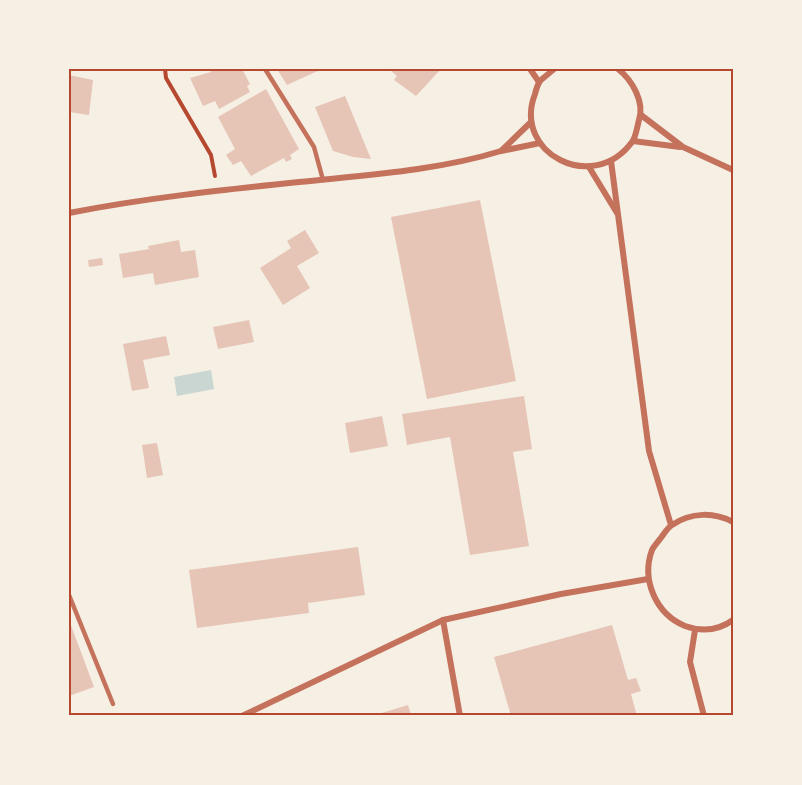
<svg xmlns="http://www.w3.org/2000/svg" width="802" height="785" viewBox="0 0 802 785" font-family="'Fira Sans Condensed',sans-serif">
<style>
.water{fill:#c9d6d2}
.building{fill:#e6c5b7}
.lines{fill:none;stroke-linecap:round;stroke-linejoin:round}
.path{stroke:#b5482f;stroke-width:4}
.service{stroke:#c5725c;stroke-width:4.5}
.minor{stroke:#c5725c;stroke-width:6}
.neatline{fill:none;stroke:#b5482f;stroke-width:2}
</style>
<rect width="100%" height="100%" fill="#f6efe4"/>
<!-- water -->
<polygon class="water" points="211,370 214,389 177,396 174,377"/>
<!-- building -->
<g class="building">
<polygon points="210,69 242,69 250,84 247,86 250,92 219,109 215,101 203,106 190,78 211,72"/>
<polygon points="277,69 322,69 287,85"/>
<polygon points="389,69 441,69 416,96 394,80 397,76"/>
<polygon points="69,75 93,80 89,115 69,112"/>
<polygon points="266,89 299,149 290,155 292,159 286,162 284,158 251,176 241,161 233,165 226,155 235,149 218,117"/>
<polygon points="345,96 371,159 353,157 333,151 315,107"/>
<polygon points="480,200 516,381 427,399 391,217"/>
<polygon points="305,230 319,253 297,266 310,288 283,305 260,268 291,248 287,241"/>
<polygon points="179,240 181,252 195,250 199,277 155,285 153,273 123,278 119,254 149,249 148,246"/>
<polygon points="102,258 103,265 89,267 88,260"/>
<polygon points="249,320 254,342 218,349 213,327"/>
<polygon points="166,336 170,355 143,360 149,388 132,391 123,344"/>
<polygon points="524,396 532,449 513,452 529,546 470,555 450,437 407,445 402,414"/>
<polygon points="382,416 388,446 350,453 345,423"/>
<polygon points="157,443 163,475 147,478 142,445"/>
<polygon points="358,547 365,595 308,603 309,613 197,628 189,570"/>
<polygon points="69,620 94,687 69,696"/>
<polygon points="612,625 628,680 636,678 641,691 631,694 637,716 511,716 494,657"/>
<polygon points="408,705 411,716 375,716 375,715"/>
</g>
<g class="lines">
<!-- path -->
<polyline class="path" points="165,69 166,78 211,155 215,176"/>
<!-- service -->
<g class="service">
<polyline points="265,69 314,147 323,180"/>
<polyline points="69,595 113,704"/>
</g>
<!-- minor -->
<g class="minor">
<polyline points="530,69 539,82"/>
<path d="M554,69c-4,4 -10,8 -14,12 -2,3 -4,9 -5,13 -23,59 58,101 97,48 4,-5 5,-15 7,-22 6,-18 -7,-40 -21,-51"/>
<polyline points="641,115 683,147 733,170"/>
<polyline points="531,122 501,151 540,143"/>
<polyline points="633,141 680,147"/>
<polyline points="611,161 649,451 671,525"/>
<polyline points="589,167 617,213"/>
<path d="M69,213c76,-15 153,-23 230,-31 67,-7 137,-11 202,-31"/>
<path d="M733,522c-19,-10 -42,-10 -61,3 -5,3 -8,9 -12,14 -2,3 -6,7 -8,11 -11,30 4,64 33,76 17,6 34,4 48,-6"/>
<polyline points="443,620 460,716"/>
<polyline points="695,630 690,662 704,716"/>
<polyline points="242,716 443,620 561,594 648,579"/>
</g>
</g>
<!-- border -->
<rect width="802" height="785" fill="none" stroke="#f6efe4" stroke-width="141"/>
<rect x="70" y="70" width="662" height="644" class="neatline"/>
</svg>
